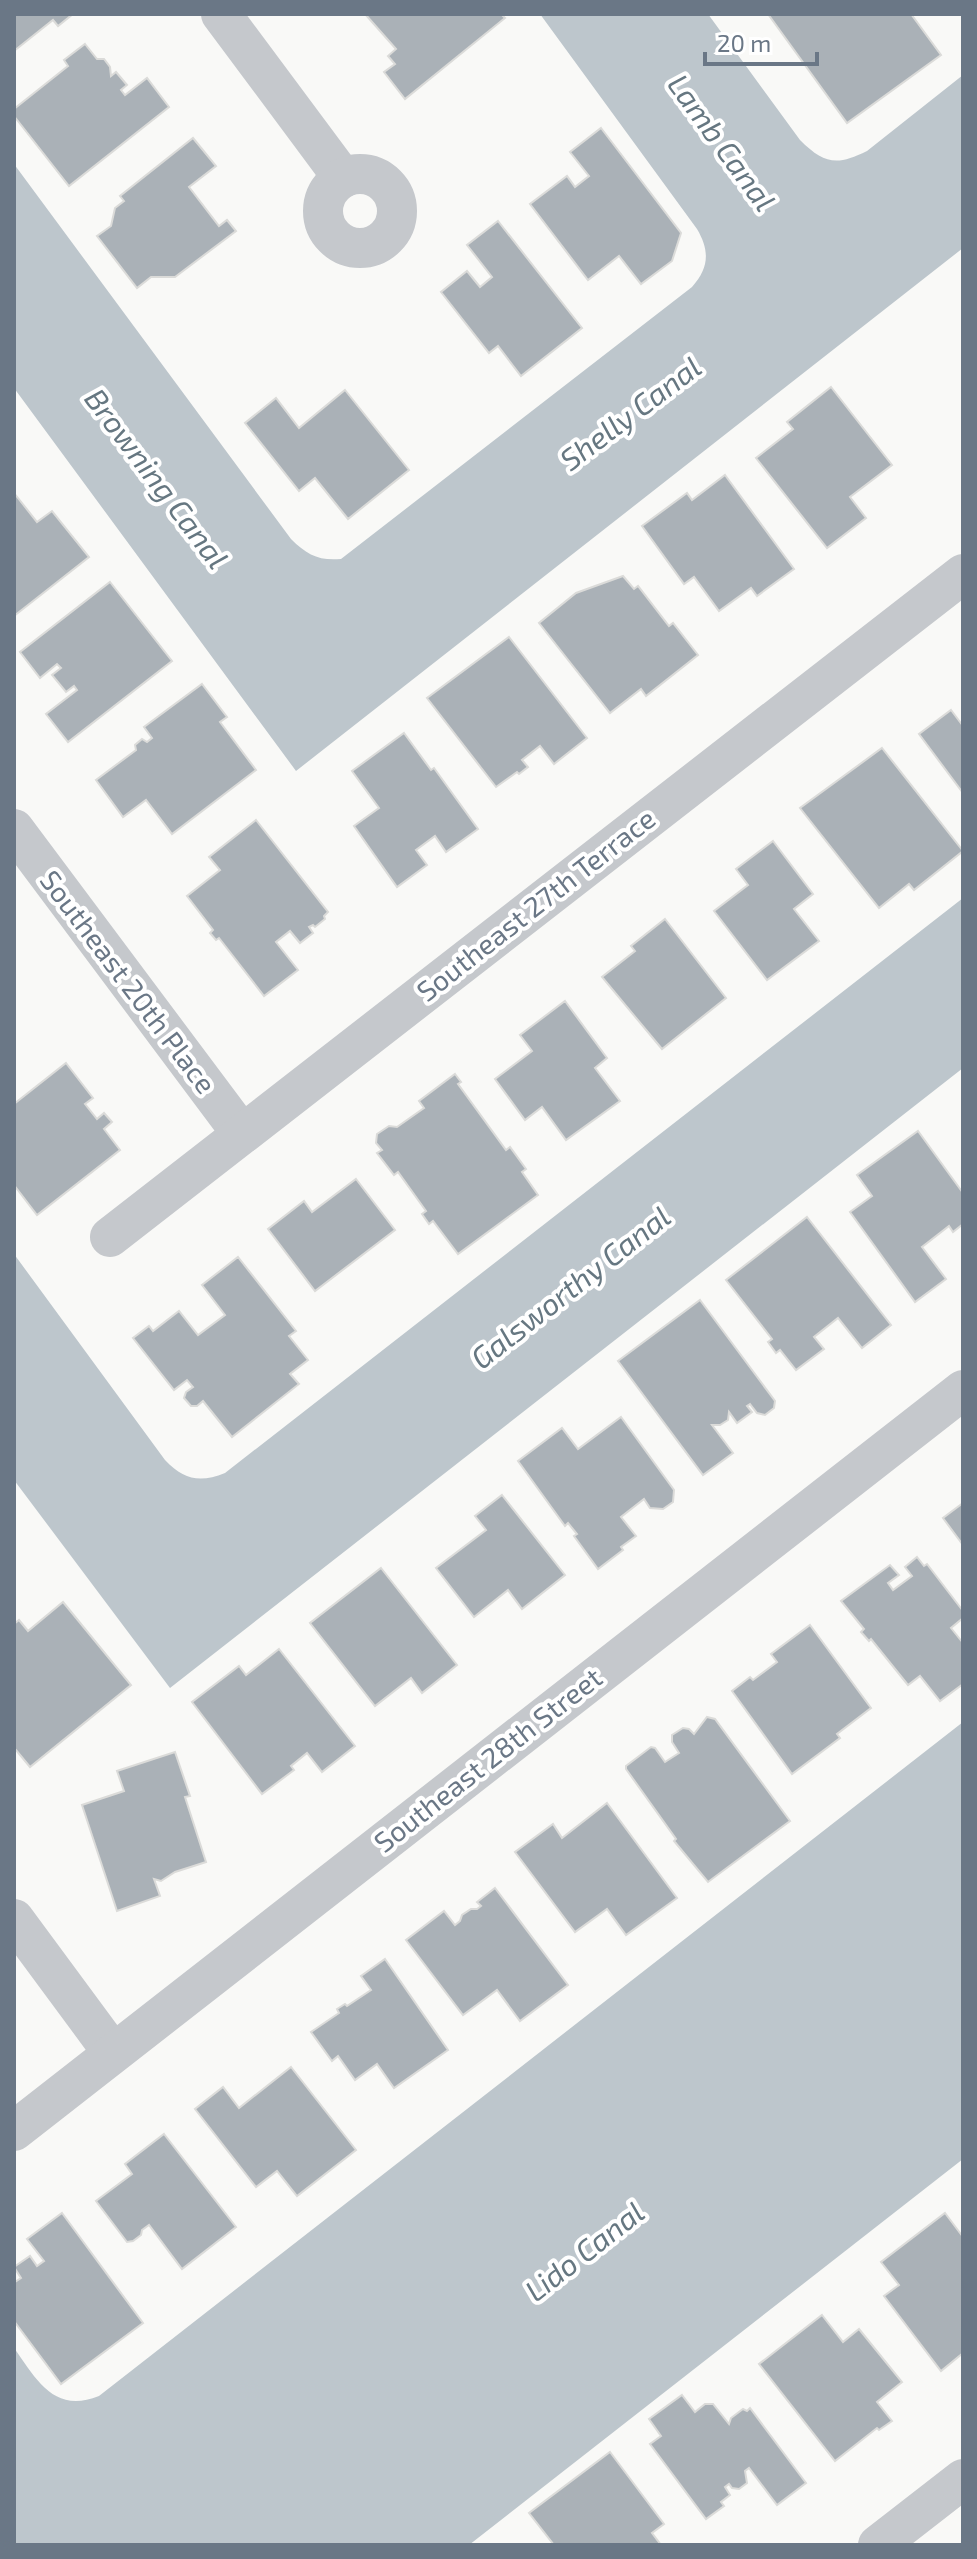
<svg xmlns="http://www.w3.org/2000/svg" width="977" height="2559" viewBox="0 0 977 2559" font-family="'Exo 2',sans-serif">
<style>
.water{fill:#bdc6cc}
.building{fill:#aab1b7;stroke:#dbdbd9;stroke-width:2}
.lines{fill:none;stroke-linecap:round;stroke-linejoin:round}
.street{stroke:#c5c8cc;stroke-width:40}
.labels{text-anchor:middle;stroke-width:8;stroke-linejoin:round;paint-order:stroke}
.street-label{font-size:28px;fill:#6a7786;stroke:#fff}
.water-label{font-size:30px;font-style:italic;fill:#667781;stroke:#fff}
</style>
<rect width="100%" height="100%" fill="#f9f9f7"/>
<!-- water -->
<g class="water">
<path d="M540,14h168l92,126c24,24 37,26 67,11l96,-76v173l-667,523 -282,-383v-224l277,375c16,16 28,22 50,20l351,-272c17,-19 18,-36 5,-58z"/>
<path d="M963,898v170l-793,620 -156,-208v-226l151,206c19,20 35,23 60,13z"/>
<path d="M963,1722v437l-494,386h-455v-197c23,32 40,66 85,48z"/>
</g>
<!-- building -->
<g class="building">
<polygon points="14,14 73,14 58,26 53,20 14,51"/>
<polygon points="365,14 501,14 505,18 405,99 384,72 395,64 388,56 396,49"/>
<polygon points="768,14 911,14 941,55 847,123"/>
<polygon points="85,44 97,59 104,59 110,67 111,76 116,72 127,85 121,90 125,95 147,78 169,107 69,186 14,116 14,109 68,66 64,60"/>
<polygon points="601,128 681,233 672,261 641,284 619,256 588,280 530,204 567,176 575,187 589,176 570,152"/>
<polygon points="193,138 216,166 189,187 219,226 227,220 236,231 175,277 151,277 137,288 97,236 111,226 115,208 124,201 120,196"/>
<polygon points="498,221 582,328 521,376 498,346 489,353 441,292 467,271 480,287 492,277 467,245"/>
<polygon points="831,387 892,465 850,497 866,518 827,548 756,458 793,429 787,422"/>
<polygon points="345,390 409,470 348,519 315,478 299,491 245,423 276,398 299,428"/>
<polygon points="725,475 794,569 757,596 751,588 719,611 694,577 684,584 642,526 687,493 692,500"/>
<polygon points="14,493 37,522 52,511 89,557 14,616"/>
<polygon points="623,576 634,589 638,586 669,626 673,623 698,655 646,696 641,689 610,713 539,623 576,593"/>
<polygon points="110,582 172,661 68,742 46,714 77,690 74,686 66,692 52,675 61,668 57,664 40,678 20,652"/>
<polygon points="509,637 587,738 554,764 540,746 522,760 528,767 519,774 517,772 496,787 427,698"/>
<polygon points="202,684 227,717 220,722 256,770 172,834 146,800 123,817 96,780 136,750 135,745 142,739 147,742 152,738 144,727"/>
<polygon points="951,710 963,726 963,793 919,734"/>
<polygon points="404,733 431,770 434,768 478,829 446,852 435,836 416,850 427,865 397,887 354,826 379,808 352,771"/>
<polygon points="882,748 963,851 914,890 909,884 879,908 800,808"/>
<polygon points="256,820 328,912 324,916 325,919 315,927 313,925 309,927 313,933 300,943 290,931 276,942 298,970 264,996 219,938 216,940 210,933 213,930 187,896 220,870 209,857"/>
<polygon points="773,841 813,894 794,909 819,941 767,980 714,911 748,885 736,869"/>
<polygon points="665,919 726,998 662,1049 602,977 635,951 631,946"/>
<polygon points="565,1001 607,1058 595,1068 620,1101 566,1140 542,1107 525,1120 495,1079 532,1051 520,1035"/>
<polygon points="66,1063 93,1098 85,1104 97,1119 104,1113 112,1122 104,1129 120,1150 37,1215 14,1185 14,1104"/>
<polygon points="455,1074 461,1082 458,1084 506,1150 510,1147 526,1169 522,1172 538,1195 458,1254 433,1221 429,1224 422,1214 426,1211 398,1172 394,1175 377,1153 382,1150 376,1143 377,1134 389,1126 397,1127 424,1108 419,1101"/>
<polygon points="918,1131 963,1193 963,1224 953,1232 949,1226 922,1247 946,1279 915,1302 850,1212 872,1196 857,1175"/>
<polygon points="356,1179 395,1230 315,1291 268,1229 304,1201 312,1212"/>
<polygon points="807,1217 891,1325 862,1348 838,1318 814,1337 824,1349 796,1370 780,1350 776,1353 768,1342 772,1339 726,1280"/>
<polygon points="238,1257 296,1331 289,1336 308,1360 290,1374 299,1384 232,1437 203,1401 197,1406 191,1406 184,1398 186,1392 193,1387 187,1380 174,1390 133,1338 149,1326 153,1331 179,1311 198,1335 225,1315 202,1285"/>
<polygon points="700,1300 775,1401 774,1408 765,1415 757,1413 750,1404 747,1406 752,1412 737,1423 729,1412 728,1420 720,1425 712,1425 733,1453 703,1475 618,1361"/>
<polygon points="621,1417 674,1490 673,1502 663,1509 650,1508 644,1499 621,1517 636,1536 621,1547 623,1550 598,1569 574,1536 577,1534 568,1523 565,1526 518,1461 562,1428 578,1449"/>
<polygon points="502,1495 565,1575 522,1609 508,1590 474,1617 436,1568 486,1530 475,1516"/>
<polygon points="963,1503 963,1545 943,1518"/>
<polygon points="917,1557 924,1566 927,1564 963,1611 963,1618 951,1628 963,1643 963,1684 940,1701 920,1676 908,1685 871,1639 869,1641 861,1632 864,1629 841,1601 890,1565 899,1575 888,1583 893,1590 912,1576 905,1567"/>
<polygon points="381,1568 457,1665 422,1693 411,1678 375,1706 310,1623"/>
<polygon points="63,1602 131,1685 30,1767 16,1750 14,1751 14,1624 19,1620 28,1631"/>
<polygon points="810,1625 871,1708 837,1734 840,1738 792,1774 732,1691 750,1677 753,1680 777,1662 771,1654"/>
<polygon points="279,1649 355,1746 322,1772 307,1753 291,1766 294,1770 262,1794 192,1702 239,1666 246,1675"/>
<polygon points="707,1717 715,1719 790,1821 708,1882 674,1841 676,1839 626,1769 626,1766 651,1747 655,1748 665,1762 679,1753 672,1742 672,1735 683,1728 689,1729 694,1734"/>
<polygon points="175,1752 190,1796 185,1797 206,1862 175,1872 161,1881 154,1879 160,1896 117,1911 82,1805 124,1791 117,1771"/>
<polygon points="607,1803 677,1898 626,1935 607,1909 575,1932 515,1852 553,1824 562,1838"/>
<polygon points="495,1888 568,1985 520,2021 497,1990 463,2015 406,1940 444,1911 455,1925 460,1921 462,1915 471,1909 477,1909 481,1906 477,1902"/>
<polygon points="385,1959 448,2050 394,2088 377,2064 355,2080 338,2056 332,2061 311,2032 339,2013 337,2009 345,2004 347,2006 371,1990 361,1976"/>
<polygon points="291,2067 356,2150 297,2196 277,2171 256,2187 195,2109 223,2087 239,2108"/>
<polygon points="164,2134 236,2227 182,2269 149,2225 142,2230 141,2235 133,2241 127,2242 96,2201 132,2174 125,2164"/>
<polygon points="62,2213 143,2323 61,2384 14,2321 14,2281 15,2282 21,2278 14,2267 30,2256 37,2266 44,2261 27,2239"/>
<polygon points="945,2213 963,2237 963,2353 941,2371 884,2296 899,2285 881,2262"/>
<polygon points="822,2315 843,2342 859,2329 902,2382 877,2402 892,2421 879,2430 877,2428 835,2461 759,2364"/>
<polygon points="682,2395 695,2412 705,2404 713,2404 729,2424 731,2418 743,2409 747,2411 750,2408 806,2483 777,2505 749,2468 745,2471 747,2483 739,2489 732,2488 729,2484 725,2487 730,2495 721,2502 724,2506 706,2519 650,2444 661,2436 649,2419"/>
<polygon points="610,2452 664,2524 652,2533 661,2545 554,2545 529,2513"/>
</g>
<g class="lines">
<!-- street -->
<g class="street">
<polyline points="221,14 343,178"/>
<circle cx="360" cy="211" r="37"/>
<polyline points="14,829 242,1134"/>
<polyline points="110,1237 963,574"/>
<polyline points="14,1919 113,2053"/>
<polyline points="14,2131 963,1390"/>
<polyline points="878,2545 963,2479"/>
</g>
</g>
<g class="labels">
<!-- street labels -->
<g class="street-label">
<text transform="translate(536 905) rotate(-38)" y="10">Southeast 27th Terrace</text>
<text transform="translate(128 982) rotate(53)" y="10">Southeast 20th Place</text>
<text transform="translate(488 1760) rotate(-38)" y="10">Southeast 28th Street</text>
</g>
<!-- water labels -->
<g class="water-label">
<text transform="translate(721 143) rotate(54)" y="10">Lamb Canal</text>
<text transform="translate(631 414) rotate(-37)" y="10">Shelly Canal</text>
<text transform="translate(156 479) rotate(53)" y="10">Browning Canal</text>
<text transform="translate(571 1288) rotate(-38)" y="10">Galsworthy Canal</text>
<text transform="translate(585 2252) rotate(-38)" y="10">Lido Canal</text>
</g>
</g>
<!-- border -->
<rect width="977" height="2559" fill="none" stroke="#6a7786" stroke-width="32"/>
<!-- scale -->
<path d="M705 52v12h112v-12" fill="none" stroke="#6a7786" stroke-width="4"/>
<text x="717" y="52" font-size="24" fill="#6a7786" stroke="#ffffff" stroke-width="6" paint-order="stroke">20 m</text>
</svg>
